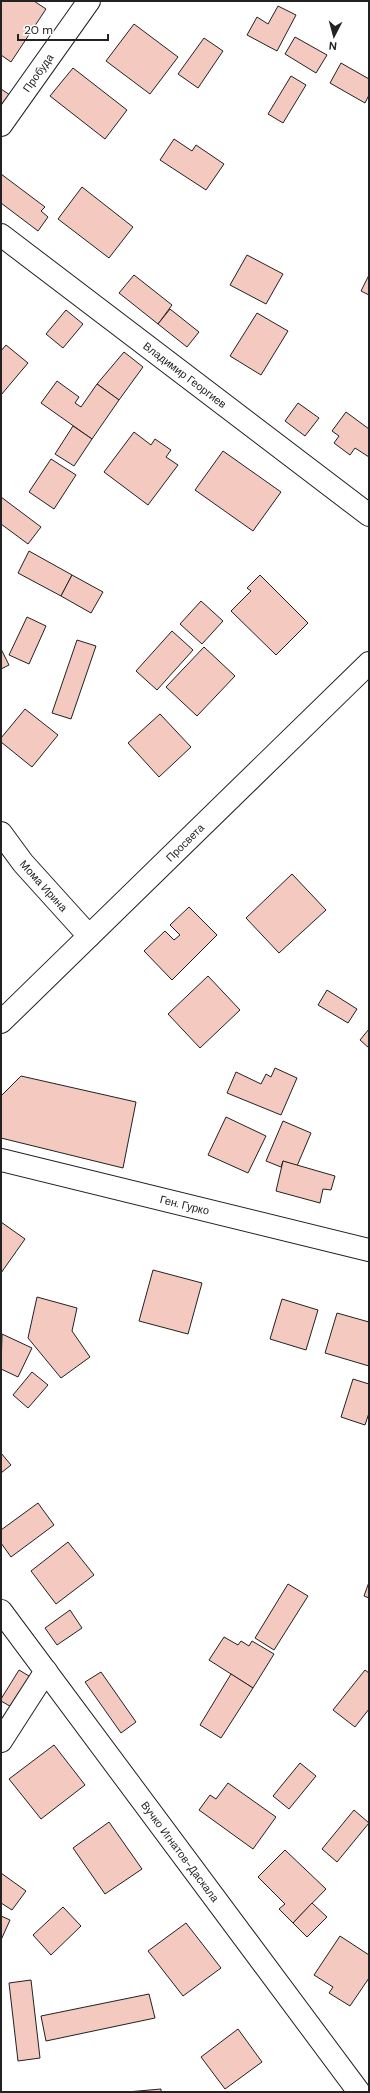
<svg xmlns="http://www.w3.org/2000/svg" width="370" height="2093" viewBox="0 0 370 2093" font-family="'DM Sans',sans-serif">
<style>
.building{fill:#f3c9c0;stroke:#222}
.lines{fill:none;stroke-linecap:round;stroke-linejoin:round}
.minor-casing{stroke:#222;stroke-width:24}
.minor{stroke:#fff;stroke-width:22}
.labels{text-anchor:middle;stroke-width:3;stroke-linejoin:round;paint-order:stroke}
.street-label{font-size:11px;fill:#222;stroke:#fff}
</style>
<rect width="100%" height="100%" fill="#fff"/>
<!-- building -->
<g class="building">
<polygon points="1,1 34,1 46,9 11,62 1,55"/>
<polygon points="278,6 296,15 277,51 247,35 257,17 268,24"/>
<polygon points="134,24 178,57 150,94 106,61"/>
<polygon points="295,37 327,55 316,73 285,54"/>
<polygon points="204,38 223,51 198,88 178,74"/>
<polygon points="341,63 369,79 369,95 365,103 330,83"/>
<polygon points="73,68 127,110 105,139 50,96"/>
<polygon points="291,76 306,85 283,123 268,114"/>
<polygon points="1,89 10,95 1,108"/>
<polygon points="174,139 192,151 196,145 224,164 206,190 160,160"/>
<polygon points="1,174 45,207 41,211 48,217 38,231 1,203"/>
<polygon points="82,187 133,227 109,258 58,219"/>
<polygon points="247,255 283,274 266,304 230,285"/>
<polygon points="134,275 172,305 158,324 119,293"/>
<polygon points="369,275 369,295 361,291"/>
<polygon points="170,309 199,332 187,347 158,324"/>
<polygon points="66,310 83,324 63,348 46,334"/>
<polygon points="257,313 288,331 261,375 230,356"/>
<polygon points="6,345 28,363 1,395 1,351"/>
<polygon points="124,352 143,367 119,400 97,384"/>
<polygon points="57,381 79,397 75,403 81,407 97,384 119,400 92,439 41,403"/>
<polygon points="298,403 319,418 305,436 285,421"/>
<polygon points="346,412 369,429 369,457 355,448 350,455 334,443 339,436 332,431"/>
<polygon points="73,426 92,439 74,466 55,454"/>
<polygon points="134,432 151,445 155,439 171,450 166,457 178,465 148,505 104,472"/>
<polygon points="223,451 281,492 253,531 195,490"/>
<polygon points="51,459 76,475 54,509 29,492"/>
<polygon points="1,497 41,527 28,544 1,524"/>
<polygon points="29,551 72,575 61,596 18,573"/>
<polygon points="72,575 103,592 91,613 61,596"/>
<polygon points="260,575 308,623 276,655 231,611 251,591 247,588"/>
<polygon points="201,601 223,621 202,644 180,624"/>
<polygon points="27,617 46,626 29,664 9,655"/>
<polygon points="172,631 193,650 157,690 136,671"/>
<polygon points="77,640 96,646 71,719 52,713"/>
<polygon points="204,647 235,676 197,716 166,687"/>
<polygon points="1,649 9,665 1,669"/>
<polygon points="25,709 58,735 32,767 1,742 1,738"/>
<polygon points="160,714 191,747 159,777 128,743"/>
<polygon points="292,874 326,910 279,953 246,918"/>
<polygon points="189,907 217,935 172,980 144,951 165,931 174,940 180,935 170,925"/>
<polygon points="208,976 240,1010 200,1048 168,1014"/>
<polygon points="327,990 357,1009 348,1023 318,1005"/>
<polygon points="369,1029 369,1048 360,1040"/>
<polygon points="275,1068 297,1078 281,1115 227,1093 236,1072 261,1084 266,1074 271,1077"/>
<polygon points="21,1076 136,1102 123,1168 1,1138 1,1096"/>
<polygon points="226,1117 266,1136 248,1173 208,1155"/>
<polygon points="283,1121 311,1133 297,1166 283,1161 281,1167 266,1161"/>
<polygon points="283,1161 335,1176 331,1190 323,1189 320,1203 276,1191"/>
<polygon points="1,1222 25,1239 1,1273"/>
<polygon points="153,1270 202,1283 188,1334 139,1321"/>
<polygon points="37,1297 77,1308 72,1331 90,1357 61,1378 28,1338"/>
<polygon points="282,1299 318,1310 306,1350 270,1339"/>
<polygon points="337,1313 369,1322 369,1366 325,1353"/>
<polygon points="2,1334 32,1348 18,1377 1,1369"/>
<polygon points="32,1372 48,1385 28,1408 13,1395"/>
<polygon points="353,1379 369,1384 369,1413 365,1425 341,1417"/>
<polygon points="1,1453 11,1465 1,1473"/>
<polygon points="38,1503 54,1525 11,1557 1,1543 1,1530"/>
<polygon points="68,1542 94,1575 56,1604 31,1571"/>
<polygon points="369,1582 369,1598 364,1596"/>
<polygon points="288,1584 308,1596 274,1650 255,1638"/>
<polygon points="70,1610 82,1628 57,1645 45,1628"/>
<polygon points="224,1637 238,1645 241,1641 249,1646 252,1641 274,1654 253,1688 209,1660"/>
<polygon points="19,1670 34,1679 15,1709 1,1701 1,1699"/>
<polygon points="365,1670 369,1673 369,1709 355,1727 333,1710"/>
<polygon points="101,1672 136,1722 121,1733 85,1682"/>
<polygon points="231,1674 253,1688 221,1738 200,1725"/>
<polygon points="54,1745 85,1785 41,1819 9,1779"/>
<polygon points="300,1763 316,1776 289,1809 273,1796"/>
<polygon points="228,1783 276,1817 253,1849 199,1810 210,1795 216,1799"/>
<polygon points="354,1810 369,1823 337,1862 322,1849"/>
<polygon points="109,1822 142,1869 105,1894 73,1848"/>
<polygon points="285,1850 326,1889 293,1923 279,1909 285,1904 258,1877"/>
<polygon points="1,1873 26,1891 12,1910 1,1903"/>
<polygon points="312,1903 327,1917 307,1937 293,1923"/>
<polygon points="63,1907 81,1926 51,1955 33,1935"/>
<polygon points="1,1916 10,1920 1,1940"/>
<polygon points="186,1923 221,1968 183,1996 148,1951"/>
<polygon points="340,1936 369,1955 369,1978 350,2006 329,1993 333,1987 314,1975"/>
<polygon points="31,1980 40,2058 18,2061 9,1983"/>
<polygon points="149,1994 155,2018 46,2041 41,2016"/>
<polygon points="238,2029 262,2062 225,2089 201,2057"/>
<polygon points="161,2089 161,2092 127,2092"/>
</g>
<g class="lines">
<!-- minor casing -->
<g class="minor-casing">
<g id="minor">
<path id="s1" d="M1,125l88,-124"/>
<path id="s2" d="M1,235l368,280"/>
<path id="s3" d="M1,833l22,30 66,73"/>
<path id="s4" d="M1,1022l368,-359"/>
<path id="s5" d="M1,1160l368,90"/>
<path id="s6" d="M1,1611l358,481"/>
<polyline points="1,1741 46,1671"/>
</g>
</g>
<!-- minor -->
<use href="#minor" class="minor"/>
</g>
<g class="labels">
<!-- street labels -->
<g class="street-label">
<text dy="4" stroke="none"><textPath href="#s1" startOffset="64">Пробуда</textPath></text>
<text dy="4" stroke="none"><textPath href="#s2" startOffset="231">Владимир Георгиев</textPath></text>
<text dy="4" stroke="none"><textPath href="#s4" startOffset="257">Просвета</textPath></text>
<text dy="4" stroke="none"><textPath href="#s3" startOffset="68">Мома Ирина</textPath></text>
<text dy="4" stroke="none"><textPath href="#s5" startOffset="189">Ген. Гурко</textPath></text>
<text dy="4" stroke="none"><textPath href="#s6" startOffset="300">Вучко Игнатов-Даскала</textPath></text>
</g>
</g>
<!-- border -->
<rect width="370" height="2093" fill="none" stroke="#222222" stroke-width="4"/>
<!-- north arrow -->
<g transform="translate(334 36) rotate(186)" stroke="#ffffff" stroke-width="3" paint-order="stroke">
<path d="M0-3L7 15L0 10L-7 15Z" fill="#222222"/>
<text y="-6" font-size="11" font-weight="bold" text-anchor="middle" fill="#222222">N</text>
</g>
<!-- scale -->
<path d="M18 34v6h90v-6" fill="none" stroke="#222222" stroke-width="2"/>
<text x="24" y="34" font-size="12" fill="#222222" stroke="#ffffff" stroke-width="3" paint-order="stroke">20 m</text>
</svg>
